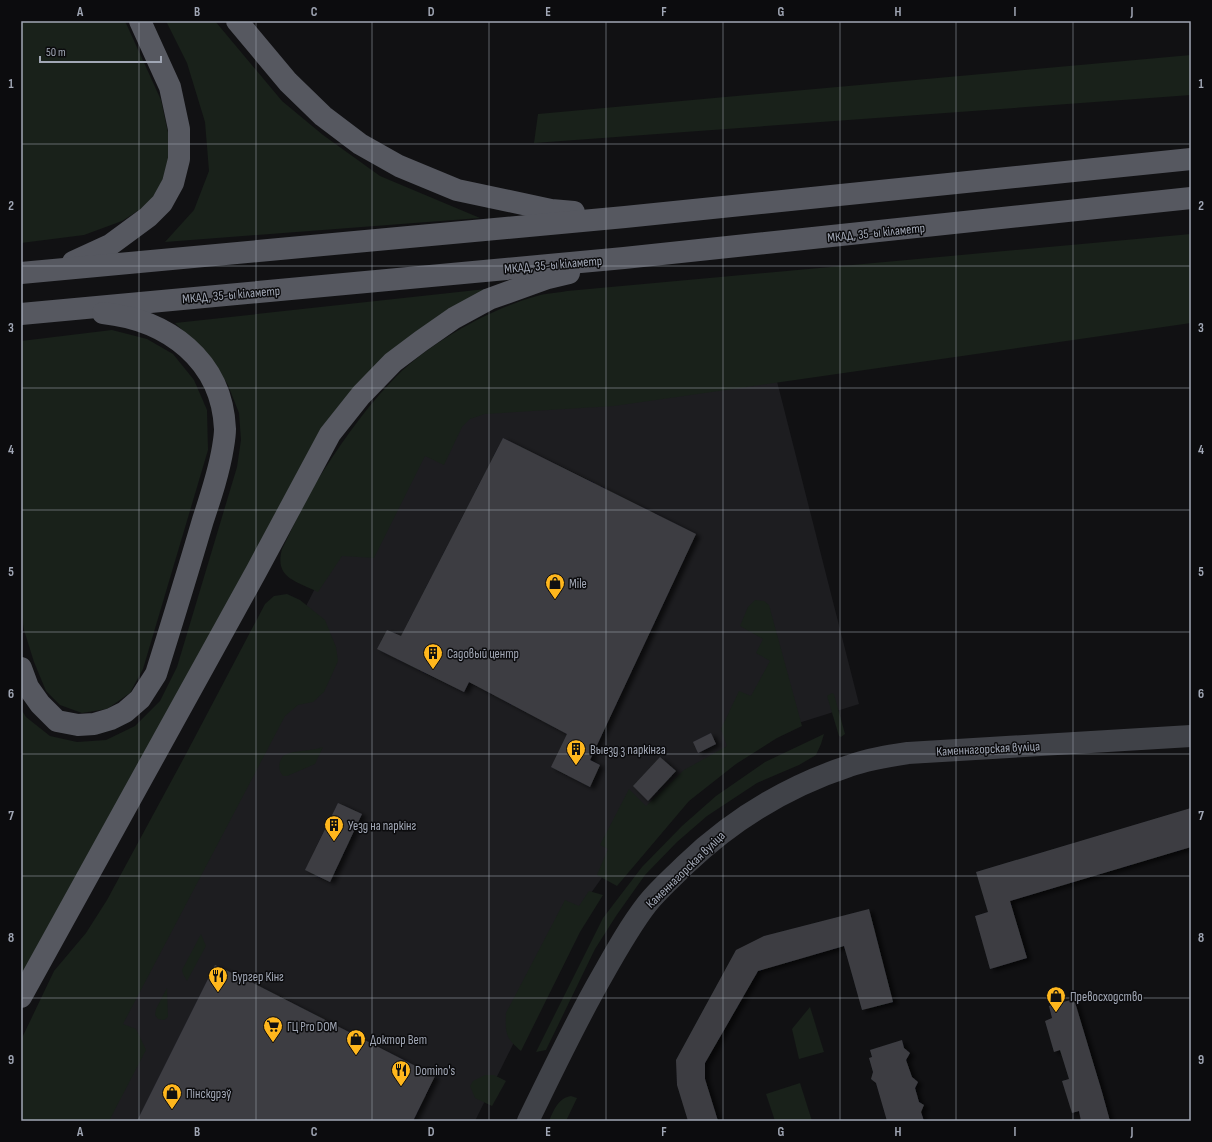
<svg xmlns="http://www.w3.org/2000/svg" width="1212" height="1142" viewBox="0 0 1212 1142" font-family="'Sofia Sans Condensed',sans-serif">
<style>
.built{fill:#1d1d20}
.green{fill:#19211a}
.building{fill:#3d3e43;filter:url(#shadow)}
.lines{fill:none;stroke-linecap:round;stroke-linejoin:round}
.secondary{stroke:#404248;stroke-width:22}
.trunk{stroke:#565860;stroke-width:22}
.grid{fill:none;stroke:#a1a7b5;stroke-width:1;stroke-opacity:0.55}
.labels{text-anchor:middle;stroke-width:3;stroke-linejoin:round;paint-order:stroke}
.street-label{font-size:13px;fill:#a1a7b5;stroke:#0c0c0e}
.poi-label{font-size:13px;fill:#a1a7b5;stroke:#0c0c0e;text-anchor:start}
.neatline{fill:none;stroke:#a1a7b5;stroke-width:1.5}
.grid-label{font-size:13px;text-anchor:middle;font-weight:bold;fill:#a1a7b5}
</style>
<defs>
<filter id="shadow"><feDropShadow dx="4.5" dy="2.5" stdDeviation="2" flood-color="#0009"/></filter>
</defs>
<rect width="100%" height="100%" fill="#111113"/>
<!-- built -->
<polygon class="built" points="767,342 859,704 789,726 740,750 626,844 581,907 475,1121 21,1121 108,995 388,445 423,412"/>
<!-- green -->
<g class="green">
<polygon points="21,21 125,21 161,100 170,142 168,167 160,190 147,205 122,221 84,235 21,243"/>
<polygon points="166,21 215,21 282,101 323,135 380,176 480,218 165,242 194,210 209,171 205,122 187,63"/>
<polygon points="1191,55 1191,95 534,143 538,114"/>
<path d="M1191,234v89l-577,83 -129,8 -15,5 -8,8 -18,38 -19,-9 -51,102 -32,-2 -24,36c-22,-11 -44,-14 -36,-43 11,-22 21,-44 33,-65 23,-36 47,-72 76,-102 34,-37 98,-73 146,-86 9,-3 20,-3 30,-5z"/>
<polygon points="486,289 377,365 21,981 21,709 26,717 50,736 77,742 106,740 135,726 160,701 177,667 237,467 241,440 239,413 228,385 210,357 175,323"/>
<polygon points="112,330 147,339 173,354 194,380 207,410 208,450 143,669 130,693 107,709 82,713 60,705 46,691 34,662 24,630 21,611 21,341"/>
<polygon points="287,594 300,600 325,620 336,647 338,661 324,692 313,702 298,705 285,716 123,1024 136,1029 146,1050 109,1121 21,1121 21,1040 54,971 86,933 107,900 186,754 265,604 274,596"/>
<polygon points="755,600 764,601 769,605 802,726 777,738 736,764 689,801 617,886 597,875 608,849 600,845 629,789 646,806 684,770 727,746 721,729 739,691 751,696 770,661 756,653 763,639 740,626 748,607"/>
<polygon points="832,693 834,694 845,734 841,737 839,736 827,696"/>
<polygon points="824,734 821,744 816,755 799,765 757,783 707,816 677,842 645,875 616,916 595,949 546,1050 536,1052 603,918 642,867 682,826 716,796 765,762"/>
<path d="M323,747l-8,17 -28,12h-4c-5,-6 -5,-13 0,-20 12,-7 27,-4 40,-9z"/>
<path d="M589,891l14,4 -23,37 -59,119c-15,-13 -16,-17 -15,-38l59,-113 14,6z"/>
<polygon points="201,934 206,946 187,981 183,974 182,970"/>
<polygon points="167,988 168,1017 164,1020 158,1019 155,1015 156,1009"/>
<polygon points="810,1007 824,1052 799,1059 792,1029"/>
<polygon points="485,1075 494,1075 506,1081 492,1106 475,1098 470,1086 473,1081"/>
<polygon points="800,1083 812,1121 775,1121 766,1094"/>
<path d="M571,1096l6,2 -11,23h-17c5,-11 9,-23 22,-25z"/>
</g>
<!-- building -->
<g class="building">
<polygon points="503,438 696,534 590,760 600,765 590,787 551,767 567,734 469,682 464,692 377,649 387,630 401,636"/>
<polygon points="711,733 716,744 698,753 693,742"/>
<polygon points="660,757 676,771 648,801 633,786"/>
<polygon points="338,803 362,814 330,882 305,870"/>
<polygon points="1191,808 1191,847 1010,901 1027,958 990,969 975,916 988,912 976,872"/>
<polygon points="869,909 893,1002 862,1010 844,946 758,971 705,1063 705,1079 718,1121 688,1121 677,1085 676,1060 736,950 764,936"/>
<polygon points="215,965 253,983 435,1076 413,1121 137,1121"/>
<polygon points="1074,999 1102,1092 1110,1121 1081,1121 1079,1111 1072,1113 1062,1081 1069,1079 1060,1050 1054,1052 1045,1021 1052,1018 1049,1006"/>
<polygon points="902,1040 904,1048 910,1053 906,1060 912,1077 918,1082 915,1088 919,1102 924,1105 921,1112 924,1121 887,1121 876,1083 871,1079 873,1072 869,1058 872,1057 870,1050"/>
</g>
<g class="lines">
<!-- secondary -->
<path class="secondary" d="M528,1121c24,-49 47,-98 74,-145 14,-25 28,-50 45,-72 11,-14 25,-26 38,-39 48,-46 100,-78 164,-99 19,-7 39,-10 59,-13l283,-17"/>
<!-- trunk -->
<g class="trunk">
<polyline points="237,21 288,82 323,116 360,144 399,166 457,190 551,210 574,212"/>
<polyline points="73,262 110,245 148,217 162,203 173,183 179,159 179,129 170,87 140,21"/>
<polyline points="21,273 625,217 1191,159"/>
<polyline points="21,314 624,258 1191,198"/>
<path d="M21,668l7,19 12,17 17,17 21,4 16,-1 17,-5 14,-7 15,-13 16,-25c16,-51 32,-103 47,-154 8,-24 16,-48 20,-73 1,-6 2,-12 2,-18 -3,-69 -57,-109 -122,-116"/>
<polyline points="21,997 257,570 330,434 361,395 393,362 421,341 454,318 489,299 548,278 569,273"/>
</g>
</g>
<!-- grid -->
<path class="grid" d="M139,21v1100M256,21v1100M372,21v1100M489,21v1100M606,21v1100M723,21v1100M840,21v1100M956,21v1100M1073,21v1100M21,144h1170M21,266h1170M21,388h1170M21,510h1170M21,632h1170M21,754h1170M21,876h1170M21,998h1170"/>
<!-- icons -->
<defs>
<g id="shop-pin" transform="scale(1)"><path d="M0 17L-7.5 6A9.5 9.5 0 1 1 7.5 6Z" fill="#ffb71d" stroke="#0c0c0e"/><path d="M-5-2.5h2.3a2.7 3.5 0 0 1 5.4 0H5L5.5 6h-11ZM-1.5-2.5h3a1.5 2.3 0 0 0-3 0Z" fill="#111"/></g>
<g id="building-pin" transform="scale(1)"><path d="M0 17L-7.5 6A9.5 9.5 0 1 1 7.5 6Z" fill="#ffb71d" stroke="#0c0c0e"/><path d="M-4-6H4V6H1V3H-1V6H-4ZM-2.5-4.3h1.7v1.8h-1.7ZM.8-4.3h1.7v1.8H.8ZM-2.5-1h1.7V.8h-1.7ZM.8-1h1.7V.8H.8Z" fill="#111"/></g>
<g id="restaurant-pin" transform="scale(1)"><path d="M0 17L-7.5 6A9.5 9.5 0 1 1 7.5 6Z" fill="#ffb71d" stroke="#0c0c0e"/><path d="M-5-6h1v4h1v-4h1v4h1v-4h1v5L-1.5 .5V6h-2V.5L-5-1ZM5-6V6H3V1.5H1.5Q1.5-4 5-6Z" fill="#111"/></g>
<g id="supermarket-pin" transform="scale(1)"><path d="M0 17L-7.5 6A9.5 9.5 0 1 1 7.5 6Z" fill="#ffb71d" stroke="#0c0c0e"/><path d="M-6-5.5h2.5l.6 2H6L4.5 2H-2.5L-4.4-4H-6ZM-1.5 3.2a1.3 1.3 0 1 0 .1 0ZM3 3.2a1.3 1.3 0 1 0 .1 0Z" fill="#111"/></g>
</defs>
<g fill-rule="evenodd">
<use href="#shop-pin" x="555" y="583"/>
<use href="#building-pin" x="433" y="653"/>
<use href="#building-pin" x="576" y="749"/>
<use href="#building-pin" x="334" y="825"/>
<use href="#restaurant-pin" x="218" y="976"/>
<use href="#shop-pin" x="1056" y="996"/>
<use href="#supermarket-pin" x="273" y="1026"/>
<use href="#shop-pin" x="356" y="1039"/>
<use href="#restaurant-pin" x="401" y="1070"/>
<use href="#shop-pin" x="172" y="1093"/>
</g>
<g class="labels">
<!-- street labels -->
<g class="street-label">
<text transform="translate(876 232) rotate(-6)" y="5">МКАД, 35-ы кіламетр</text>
<text transform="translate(553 264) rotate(-5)" y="5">МКАД, 35-ы кіламетр</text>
<text transform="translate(231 294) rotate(-5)" y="5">МКАД, 35-ы кіламетр</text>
<text transform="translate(988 748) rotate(-3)" y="5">Каменнагорская вуліца</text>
<text transform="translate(685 869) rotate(-44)" y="5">Каменнагорская вуліца</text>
</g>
<!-- poi labels -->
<g class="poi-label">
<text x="569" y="588">Mile</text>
<text x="447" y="658">Садовый центр</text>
<text x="590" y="754">Выезд з паркінга</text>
<text x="348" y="830">Уезд на паркінг</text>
<text x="232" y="981">Бургер Кінг</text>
<text x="1070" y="1001">Превосходство</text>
<text x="287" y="1031">ГЦ Pro DOM</text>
<text x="370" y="1044">Доктор Вет</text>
<text x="415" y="1075">Domino's</text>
<text x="186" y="1098">Пінскдрэў</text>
</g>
</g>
<!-- border -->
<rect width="1212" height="1142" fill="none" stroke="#0c0c0e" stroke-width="44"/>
<!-- scale -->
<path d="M40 56v6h121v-6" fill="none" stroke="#a1a7b5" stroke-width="2"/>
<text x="46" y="56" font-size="12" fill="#a1a7b5" stroke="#0c0c0e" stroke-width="3" paint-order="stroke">50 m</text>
<rect x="22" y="22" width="1168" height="1098" class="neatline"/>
<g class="grid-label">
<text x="80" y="16">A</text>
<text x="197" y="16">B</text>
<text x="314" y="16">C</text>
<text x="431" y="16">D</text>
<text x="548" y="16">E</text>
<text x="664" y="16">F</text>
<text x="781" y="16">G</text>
<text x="898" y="16">H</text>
<text x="1015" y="16">I</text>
<text x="1132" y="16">J</text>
<text x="11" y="88">1</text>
<text x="1201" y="88">1</text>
<text x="11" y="210">2</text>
<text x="1201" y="210">2</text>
<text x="11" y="332">3</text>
<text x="1201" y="332">3</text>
<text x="11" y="454">4</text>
<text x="1201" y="454">4</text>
<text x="11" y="576">5</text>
<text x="1201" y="576">5</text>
<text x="11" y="698">6</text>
<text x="1201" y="698">6</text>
<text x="11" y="820">7</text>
<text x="1201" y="820">7</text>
<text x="11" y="942">8</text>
<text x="1201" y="942">8</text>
<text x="11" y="1064">9</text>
<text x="1201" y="1064">9</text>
<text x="80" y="1136">A</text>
<text x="197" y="1136">B</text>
<text x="314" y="1136">C</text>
<text x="431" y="1136">D</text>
<text x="548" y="1136">E</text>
<text x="664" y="1136">F</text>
<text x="781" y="1136">G</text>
<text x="898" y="1136">H</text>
<text x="1015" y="1136">I</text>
<text x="1132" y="1136">J</text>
</g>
</svg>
